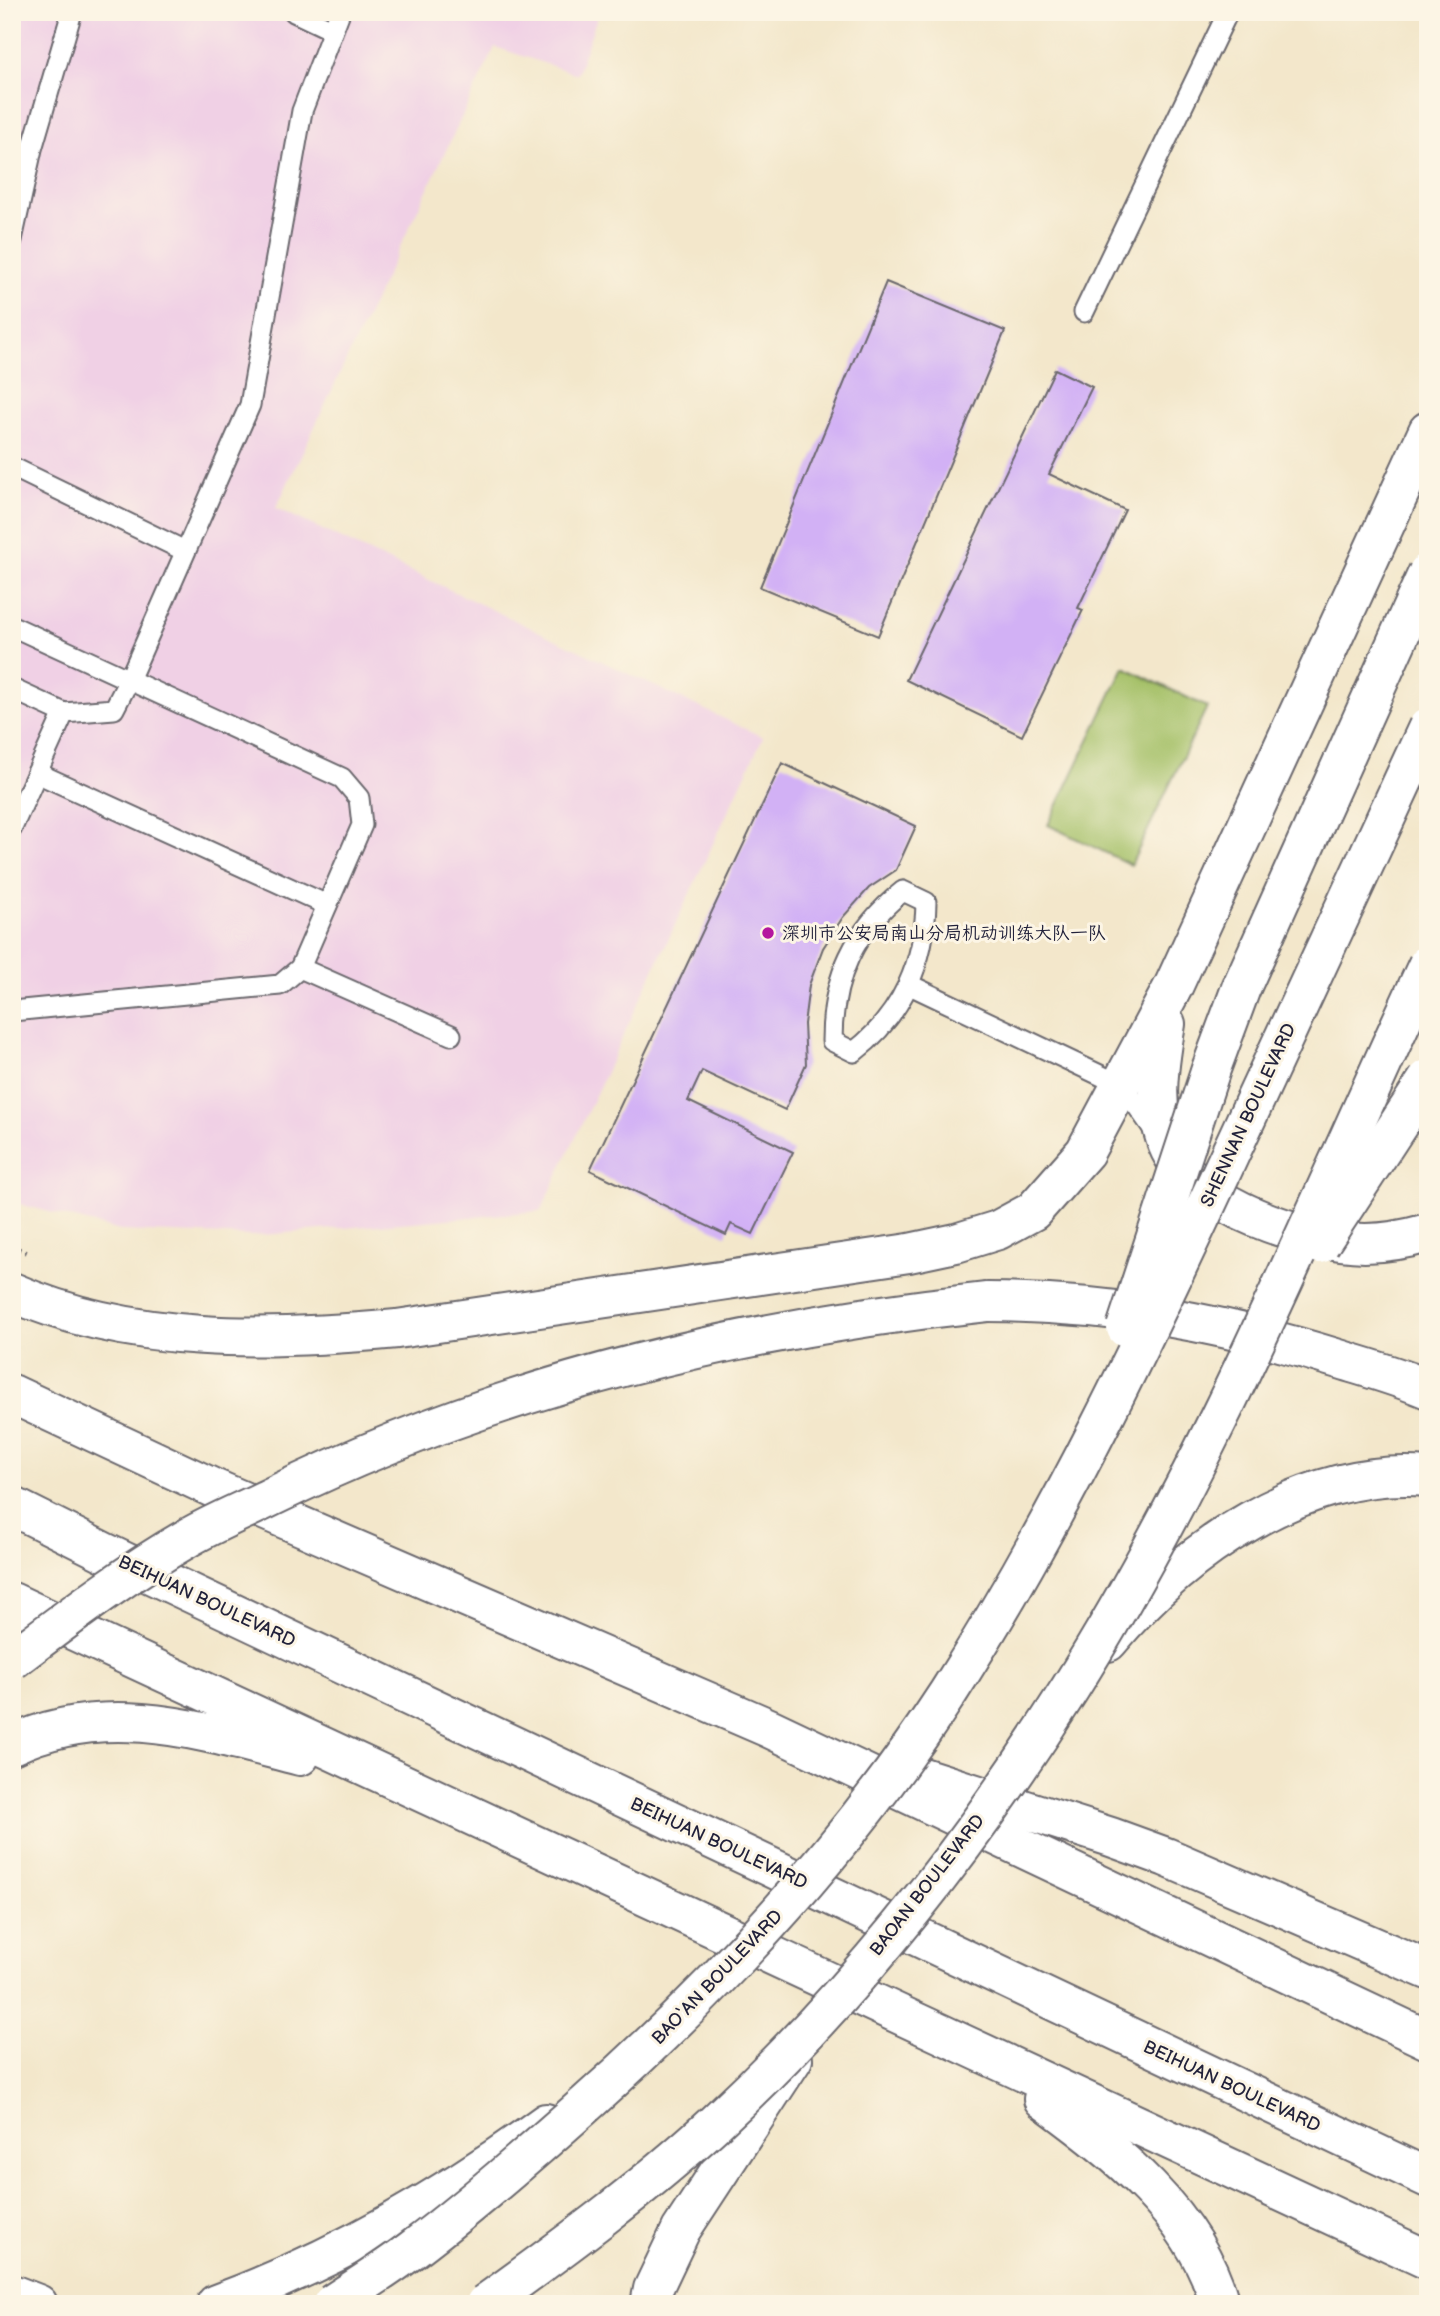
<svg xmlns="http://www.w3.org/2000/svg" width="1440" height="2316" viewBox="0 0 1440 2316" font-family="'Balsamiq Sans','LXGW WenKai TC',sans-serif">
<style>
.built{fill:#f0d0e5}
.green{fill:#a3bf65;stroke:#627050;stroke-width:2}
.building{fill:#d2b1f5}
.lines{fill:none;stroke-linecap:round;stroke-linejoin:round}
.lane-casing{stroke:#6b676d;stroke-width:23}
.primary-casing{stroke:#6b676d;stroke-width:42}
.path{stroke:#6b676d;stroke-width:4.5;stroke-dasharray:2 5;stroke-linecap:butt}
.lane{stroke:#fff;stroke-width:19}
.primary{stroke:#fff;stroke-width:38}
.primary-bridge-casing{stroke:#6b676d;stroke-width:42;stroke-linecap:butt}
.primary-bridge{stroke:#fff;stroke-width:38}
.poi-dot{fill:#b5179e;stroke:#fcf5e5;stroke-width:2.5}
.labels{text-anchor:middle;stroke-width:6;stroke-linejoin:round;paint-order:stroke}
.poi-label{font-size:18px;fill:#22223b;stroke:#fcf5e5;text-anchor:start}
.street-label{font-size:18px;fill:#22223b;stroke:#fcf5e5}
</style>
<rect width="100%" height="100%" fill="#fcf5e5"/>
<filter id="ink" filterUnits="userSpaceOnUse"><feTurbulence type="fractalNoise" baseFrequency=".0143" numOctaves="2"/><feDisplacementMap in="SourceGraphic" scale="14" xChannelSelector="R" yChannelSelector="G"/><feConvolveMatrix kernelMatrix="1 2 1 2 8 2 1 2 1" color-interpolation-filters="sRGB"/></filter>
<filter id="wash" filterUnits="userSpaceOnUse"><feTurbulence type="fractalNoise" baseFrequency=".00686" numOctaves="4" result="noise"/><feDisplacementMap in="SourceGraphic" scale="28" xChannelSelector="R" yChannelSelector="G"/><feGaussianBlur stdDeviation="1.57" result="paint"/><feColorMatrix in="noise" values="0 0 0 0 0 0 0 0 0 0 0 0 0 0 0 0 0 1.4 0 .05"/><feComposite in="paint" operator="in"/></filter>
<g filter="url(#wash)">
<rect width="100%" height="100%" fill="#f3e7cb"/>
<!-- built -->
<polygon class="built" points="12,12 599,12 577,74 495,47 276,508 763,737 541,1211 251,1236 120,1231 12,1202"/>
<!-- green -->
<polygon class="green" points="1124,667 1207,707 1131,865 1048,825"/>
<g id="blocks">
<!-- building -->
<g class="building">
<polygon points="886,282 1005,331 878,636 760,587"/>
<polygon points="1055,369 1092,387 1049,474 1125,510 1078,608 1083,610 1022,736 906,680"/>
<polygon points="782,763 916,826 896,870 869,888 843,917 823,948 809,985 804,1024 806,1064 785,1110 702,1071 688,1101 793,1152 753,1234 731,1224 726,1235 590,1170"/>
</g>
</g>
</g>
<g filter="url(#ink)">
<use href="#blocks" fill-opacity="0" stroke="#6b676d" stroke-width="2"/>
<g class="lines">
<!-- lane casing -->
<g class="lane-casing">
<g id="lane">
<polyline points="294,12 332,30"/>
<polyline points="12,240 32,149 72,12"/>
<polyline points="1084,312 1228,12"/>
<polyline points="12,467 185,551"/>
<polyline points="12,626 342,778 359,798 362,825 300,968 280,985 12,1011"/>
<polyline points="12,689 64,713 114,709 129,680 250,405 302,111 340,12"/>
<polyline points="37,773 327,905"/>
<polyline points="12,828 64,713"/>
<path d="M903,891l23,11c-1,60 -24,113 -72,150l-22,-11c0,-63 22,-111 71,-150z"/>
<polyline points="300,968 451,1035"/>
<polyline points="910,985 1123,1086 1156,1133"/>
</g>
</g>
<!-- primary casing -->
<g class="primary-casing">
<g id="primary">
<path d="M1166,1024c-7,41 -15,86 4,126 27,57 136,92 195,93 22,0 42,-4 63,-10"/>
<path d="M12,1292c121,53 256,49 385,37l512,-76 47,-10 42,-13 35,-19 52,-59 88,-165 255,-556"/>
<path d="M987,1302c128,1 233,20 355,58 29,9 58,17 86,29"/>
<polyline points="12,1394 213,1488 769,1728 1428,2040"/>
<polyline points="12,1506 104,1552 1428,2178"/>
<polyline points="12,1602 1428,2260"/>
<path d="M1108,1642c76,-92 196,-176 320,-165"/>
<path d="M12,1745c95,-46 193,-13 288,11"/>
<polyline points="907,1772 1111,1837 1166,1857 1428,1970"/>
<path d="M1043,2099c72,53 152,114 177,205"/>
<polyline points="12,2294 38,2304"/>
<path d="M216,2304c117,-43 229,-107 330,-181"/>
<polyline points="650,2304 653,2289 681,2230 793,2059"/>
</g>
</g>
<!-- path -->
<polyline class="path" points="12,1246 28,1253"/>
<!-- lane -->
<use href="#lane" class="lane"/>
<!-- primary -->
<use href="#primary" class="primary"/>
<!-- primary-bridge casing -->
<g class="primary-bridge-casing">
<g id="primary-bridge">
<polyline points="1320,1244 1428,1079"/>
<polyline points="1126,1328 1211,1069 1241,988 1428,572"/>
<path d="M12,1660c56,-42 113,-86 174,-121 27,-16 57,-28 85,-42 225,-111 468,-169 716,-195"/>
<path d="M332,2304c27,-18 55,-35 81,-55 60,-45 117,-95 173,-145 137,-122 262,-257 362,-411 110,-171 197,-355 282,-539 66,-142 132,-285 198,-427"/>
<path d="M485,2304c79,-57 158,-115 230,-181 136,-126 255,-276 354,-433 143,-227 246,-483 359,-726"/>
</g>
</g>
<!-- primary-bridge -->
<use href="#primary-bridge" class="primary-bridge"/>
</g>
</g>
<!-- markers -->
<circle class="poi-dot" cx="768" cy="933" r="7"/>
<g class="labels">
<!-- poi labels -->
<g class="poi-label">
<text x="782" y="939">深圳市公安局南山分局机动训练大队一队</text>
</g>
<!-- street labels -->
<g class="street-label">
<text transform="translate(1248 1115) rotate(-65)" y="6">SHENNAN BOULEVARD</text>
<text transform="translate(207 1601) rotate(25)" y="6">BEIHUAN BOULEVARD</text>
<text transform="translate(719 1843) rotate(25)" y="6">BEIHUAN BOULEVARD</text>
<text transform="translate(927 1885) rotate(-52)" y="6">BAOAN BOULEVARD</text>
<text transform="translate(717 1977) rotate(-46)" y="6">BAO‘AN BOULEVARD</text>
<text transform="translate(1232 2086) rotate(25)" y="6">BEIHUAN BOULEVARD</text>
</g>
</g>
<!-- margin -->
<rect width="1440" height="2316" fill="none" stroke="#fcf5e5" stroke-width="42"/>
</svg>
